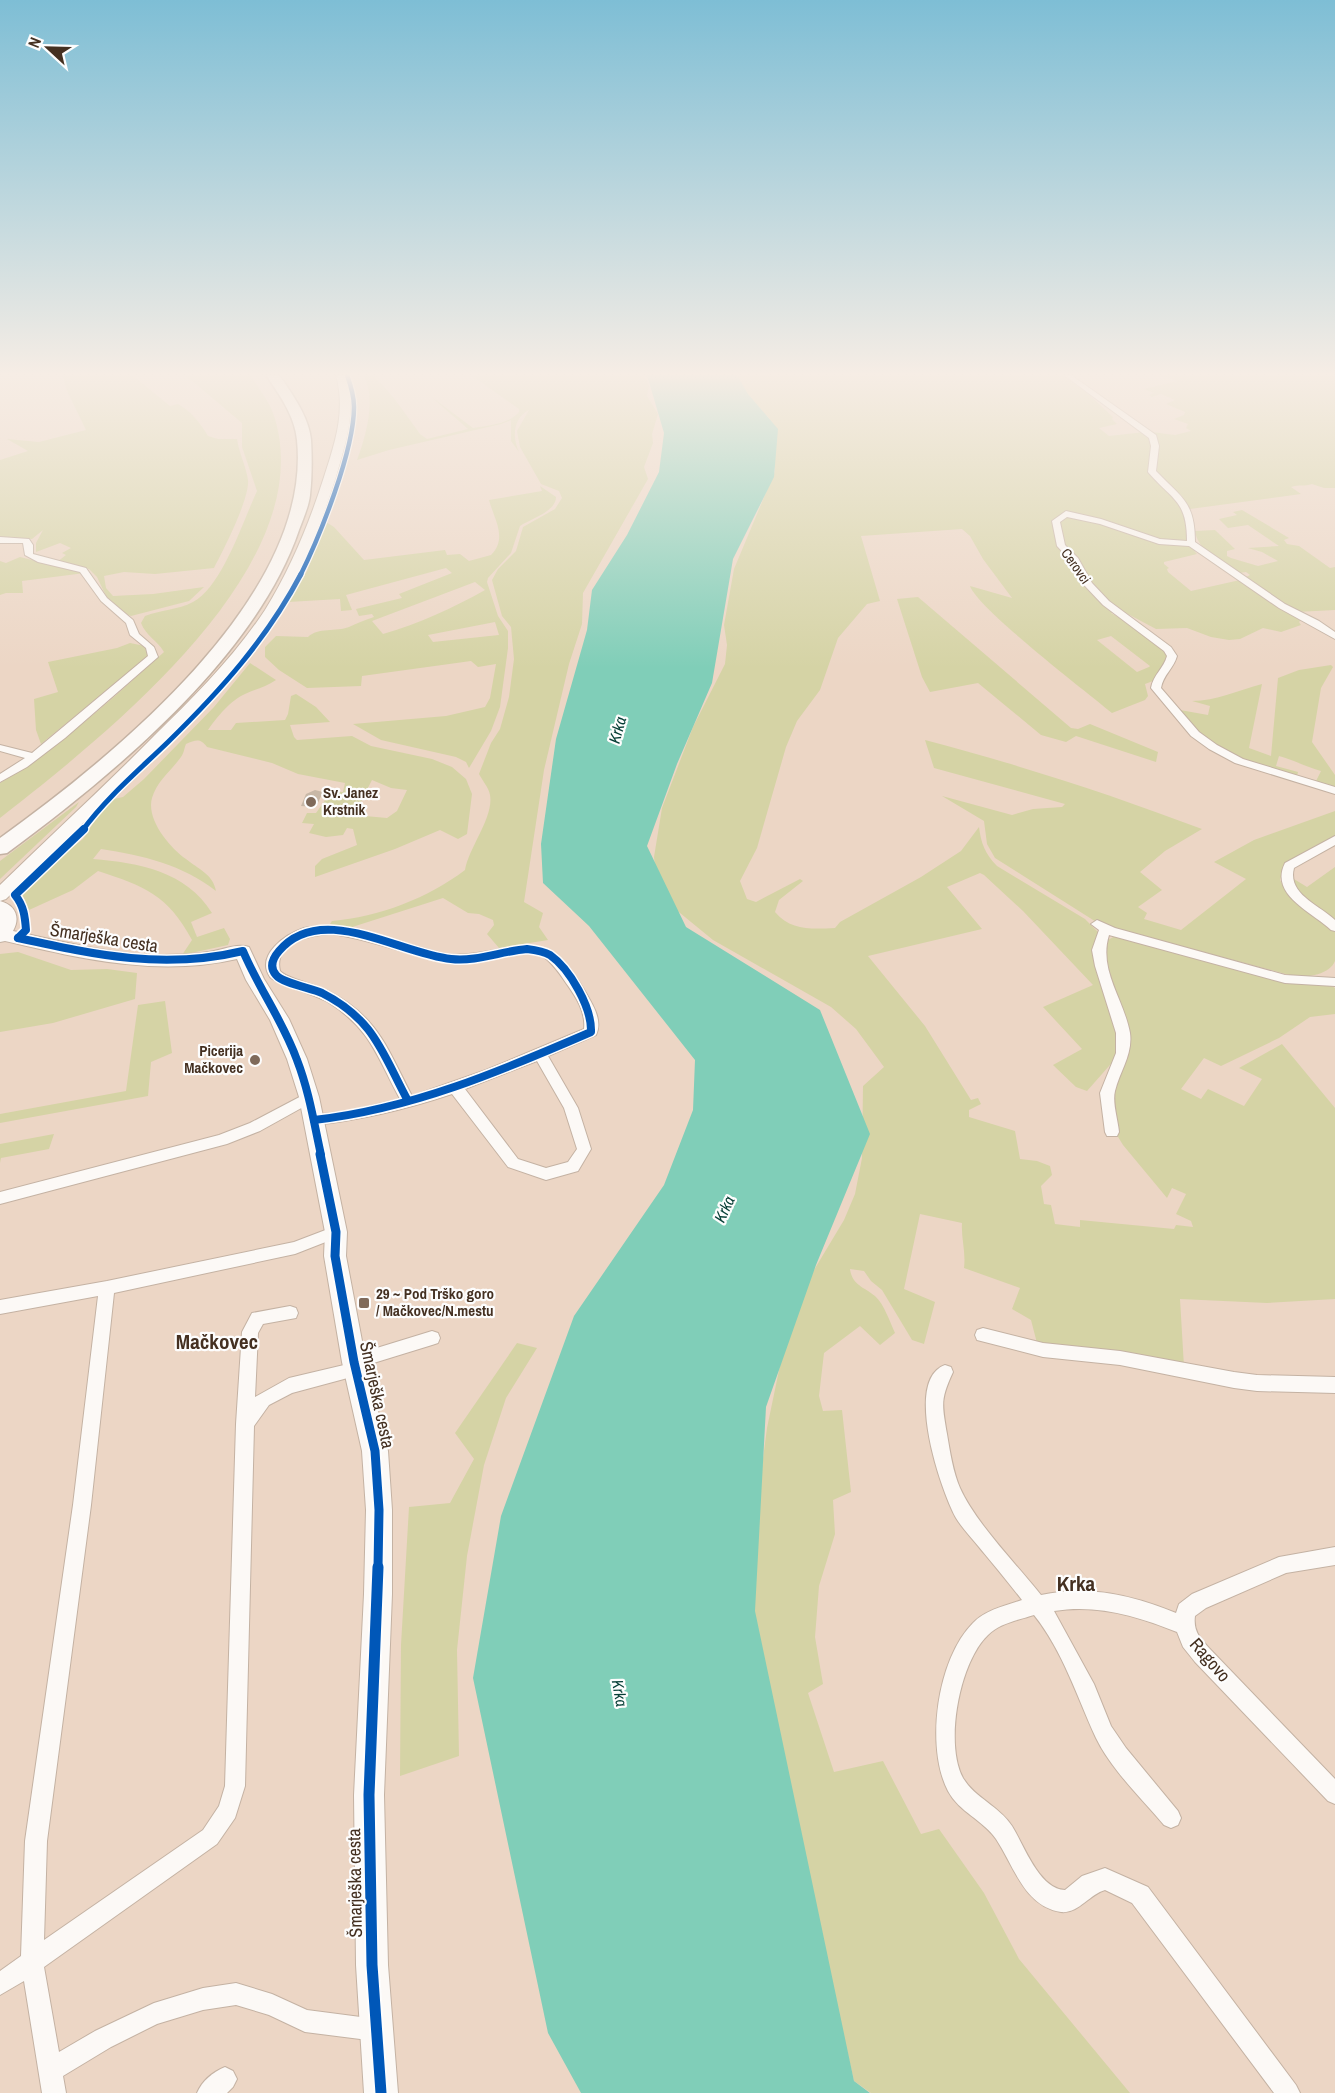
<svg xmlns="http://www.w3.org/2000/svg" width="1335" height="2093" viewBox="0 0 1335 2093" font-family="'Archivo Narrow',sans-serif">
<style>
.green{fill:#d5d3a5;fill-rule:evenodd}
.water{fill:#80ceb8}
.building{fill:#c8b8a7}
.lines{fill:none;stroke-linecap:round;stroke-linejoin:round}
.street-casing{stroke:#c4b2a3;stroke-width:2}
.secondary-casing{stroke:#c4b2a3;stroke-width:2}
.highway-casing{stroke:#c4b2a3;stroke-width:3}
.street{fill:#fcf9f6;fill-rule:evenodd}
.secondary{fill:#fcf9f6;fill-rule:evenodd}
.highway{fill:#fcf9f6;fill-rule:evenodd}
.cycleway-far4-casing{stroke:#fdfdfd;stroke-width:7}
.cycleway-far3-casing{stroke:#fdfdfd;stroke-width:8}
.cycleway-far2-casing{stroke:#fdfdfd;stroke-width:11}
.cycleway-far1-casing{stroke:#fdfdfd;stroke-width:13}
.cycleway-casing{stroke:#fdfdfd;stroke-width:15}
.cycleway-far4{stroke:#0057b8;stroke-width:4.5}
.cycleway-far3{stroke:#0057b8;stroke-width:5}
.cycleway-far2{stroke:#0057b8;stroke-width:8}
.cycleway-far1{stroke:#0057b8;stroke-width:9}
.cycleway{stroke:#0057b8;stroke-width:11}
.poi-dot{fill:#7f6a5a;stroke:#fdfdfd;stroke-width:2}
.labels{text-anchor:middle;stroke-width:4.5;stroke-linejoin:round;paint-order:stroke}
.far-street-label{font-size:14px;fill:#443021;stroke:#fdfdfd}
.poi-label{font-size:15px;font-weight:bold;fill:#443021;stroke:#fdfdfd;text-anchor:start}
.water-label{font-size:16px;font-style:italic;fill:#053e35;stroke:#fdfdfd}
.near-street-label{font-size:18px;fill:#443021;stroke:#fdfdfd}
.near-quarter-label{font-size:21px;font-weight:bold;fill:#443021;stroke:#fdfdfd}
</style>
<rect width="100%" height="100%" fill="#ecd6c5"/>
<!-- green -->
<g class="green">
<path d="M62,375h70l38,31 8,-2c13,7 23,20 30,32l10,3h19c2,14 9,27 11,41 2,18 -25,71 -34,88l-59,6 -31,-2 -20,4 2,12 7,8 40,-2 51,-7 -15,14 -58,15 -5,-2 -20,-18 -9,-19 -8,-8 -32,-7 9,-7 -4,-2 9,-5 -11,-5 -24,9v-9l7,-13 -11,9 -32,-1v-78l28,-9 -21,-12 32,3 47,-12 -18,-37z"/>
<path d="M185,375h65c7,12 18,24 23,38 53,151 -171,325 -273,405v-35c60,-36 112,-84 164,-131 -7,-12 -18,-16 -23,-29l4,-7c15,-6 33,-6 48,-14 29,-15 50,-81 64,-111l-15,-44v-24z"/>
<path d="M363,375h10l21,23 26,36 7,5 41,-10 -39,-34 44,33c15,-2 36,-4 46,-16v-3l-48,-34h167l8,4 3,6 -2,11 11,18 -6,20 1,9 -9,24 4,12 -65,114 -1,31 -13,40 -25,106 -20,132 19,11 -4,14 9,13 -49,8 -12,-14 7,-9 -1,-5 -14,-6 -11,-1 -25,-15 -97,31 -16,-5 2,-3c47,-4 96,-23 133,-51 4,-23 29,-53 25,-75 -1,-7 -8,-15 -11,-21l12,-31 9,-14 9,-32 5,-38 -3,-32 -9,-11 -10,-36 6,-11 18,-18 7,-24 32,-18 7,-11 -3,-7 -18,-7 -21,-37 -3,-16 12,-21c-16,8 -17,27 -10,42l-8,-11v-21l-10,4 -112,26 -32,10c9,-24 20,-63 6,-85z"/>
<path d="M733,375h330l9,4 41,38 -1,2 5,5 -18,4 10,8 36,-4c12,11 7,23 5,38 11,12 27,24 33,40 6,15 2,31 14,44l-33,8v2l5,4 -2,1 1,3 23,19 49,-11 10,-5 -4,-3 -7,1c-16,-11 -41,-21 -44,-42l20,-1 20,19 -8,2v5l4,2 27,8 20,-5 -16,-9 -14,-4 31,-2 -31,-21 -20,3 -9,-9 18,-4 -4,-3 9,-2 47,28 -5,2 3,4 12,2 31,22 5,-1v43l-39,2 7,6 -4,4 2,3 -20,7 -18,-4 -23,11 -11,1 -18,-3 -24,-9 -31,1 -30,-16h-15l31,18 26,23c-3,11 -11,17 -15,27l-8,3 3,12 -3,4 -33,13c-25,-21 -134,-104 -142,-127l42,12 -29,-39 -13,-23 -8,-7 -101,7 19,65 -13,3 -29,34 -18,52 -23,31 -11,26 -29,101 -17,33 7,18 9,3 44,-23 3,2 -24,19 -4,12c16,19 37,17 60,16l5,-6 81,-45 40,-26 18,-24c2,16 6,27 18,39l88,53 13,13 -2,10 23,91 -2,24 -30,34 -11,-4 -23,-22 29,-16 -39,-42 50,-22 -70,-74 -39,-36 -4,-2 -33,14 35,42 -114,27 57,70 46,74 7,-2 3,6 -12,6v7l46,14 5,28 17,2 13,5 2,9 -11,11 3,18 7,1 4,19 25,3v-7l94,9 2,-4 17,2 -2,-6 -15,-7 10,-20 -14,-6 -5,10 -44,-53 -8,-13 -4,-24 5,-22 10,-28 -23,-109 5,-9 7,-4 163,43 52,6 5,3v26l-25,3 -31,21 -58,28 -17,-8 -23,31 20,10 7,-10 36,17 18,-27 -23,-11 43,-24 53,64v191l-68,4 -87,-4 4,68 -146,-20 -7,-27 -19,-11 8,-21 -56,-20c2,-16 -3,-30 -2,-45l-42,-9 -16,75 31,13 -11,42 -12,-4 -30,-50 -11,-9 -7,-10 -14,-2c2,16 14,18 25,27 9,8 15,26 20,37l-15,12 -20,-19 -36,27 -5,43 4,15 19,-1 9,82 -18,8 2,34 -16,52 -4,51 8,47 -15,9 26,79 49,-11 38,73 18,-5 45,64 35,66 111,134h-259l-17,-12 -104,-453 6,-116 11,-84 22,-106 16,-37 39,-65 11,-26 7,-36 1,-72 21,-19 -28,-38 -25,-22 -118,-67 -44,-36 -12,-19 -3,-28 8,-49 31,-81 32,-63 2,-19 -3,-20 10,-56 41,-98 -2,-41 -4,-12 -24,-24zM1111,636l39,30 -1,1 -12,5 -40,-32z"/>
<path d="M1159,375h176v113h-11l-12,-4c-7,3 -14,0 -21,3l10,7 -111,15 -9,-14 -26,-24c0,-16 9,-27 -4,-39l24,3 16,-4 -5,-3 2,-4 -14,-5 10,-4 1,-3 -19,-8 9,-4 -14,-6 -9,3 -3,-2 5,-2 -10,-4 33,-8z"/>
<path d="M540,486l16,11c0,15 -26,22 -36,29l-9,27 -23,25 -1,4 11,34 10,15v17l-8,59 -9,24 -22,37 -3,-6 -10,-5 -75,-17 -28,-16 93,-8 39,-9 5,-9 6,-34 -18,3 -7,-6 -109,15 -1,10 -54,2 -28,-18 -14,-13v-10l11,-11 32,1c10,-10 28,-5 41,-10 7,-3 15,-7 25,-10l-2,-3 -13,2 -3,-7 46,-11 -3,-4 53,-21 -6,-5 -100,27 6,15 -11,1 -1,-12 -52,3 19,-31 19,-49 8,5 30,33 81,-10 2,5 13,-1 9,7 22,-6c17,-17 3,-36 -2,-55l53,-9zM475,582l10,8c-32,18 -67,34 -102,44l-11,-13zM495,622l4,13 -66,7 -5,-7z"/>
<polygon points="20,557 85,573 22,581 23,593 6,593 0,595 0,561 6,563"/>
<polygon points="918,597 1071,728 1078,729 1090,724 1158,752 1156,762 1076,736 1066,742 1041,735 978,683 930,692 922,677 897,599"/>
<polygon points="130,643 145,646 148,656 41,744 36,730 34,699 58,692 48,662 117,648"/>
<path d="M250,663l26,17c-10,7 -20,9 -31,14 -14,6 -29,24 -37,36h23l5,-7 49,-3 3,-6 3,-18 5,-2 20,13 14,15 -40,3 4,12 3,3 55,-4 19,10 61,13 20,8 14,12 6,15 -5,40 -9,5 -18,-9 -45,19 -80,28v-11l7,-7 35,-14 -4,-16 -6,-1 -4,7 -17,2 -17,-4 5,-9 -12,-1 5,-10h9l15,-21h12l2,-9 -47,-9 -26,-11 -65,-16c-7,-9 -11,-7 -21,-3 -2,5 -2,9 -5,13 -10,14 -24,24 -29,41 -6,21 17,49 34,61 12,10 27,15 30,32 -33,-26 -74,-36 -115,-42l-8,10c46,4 93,12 119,54l-21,9 6,15 27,-9 6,11 -2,6 -46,10 10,-15c-24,-45 -48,-54 -94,-69l-25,19 -44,20 -7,-16 7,-13 54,-42 16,-25 15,-15 9,-2 21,-18 70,-72zM372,780l19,8 16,2 -10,21 -10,7 -33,-3z"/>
<path d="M1331,665l2,2 -12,21 -9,54 23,33v13l-19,-7 5,-10c-15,-4 -27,-11 -42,-15l-3,10 22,6 -1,4c-41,-12 -95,-24 -117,-66l28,5 2,-9 -18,-5c24,0 47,-11 70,-17l-13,64 22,8 7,-78 21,-8z"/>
<path d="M925,740c95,25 185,54 277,89l-37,22 -25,21 22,18 -24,17 9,6 -3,6 37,11 65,-51 -32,-17 40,-22 81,-29v25l-51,31 -4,13c9,20 40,34 55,52 0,8 0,21 0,29 -5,13 -26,16 -38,16l-196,-52 -106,-67 -8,-14 -3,-23 -42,-25 70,19 21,-6 29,-2 3,-3 -131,-36z"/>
<polygon points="79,802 76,807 0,879 0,861"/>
<polygon points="1335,867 1335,921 1302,897 1289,876 1307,887"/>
<polygon points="18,952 71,970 107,969 137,973 135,999 53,1023 0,1032 0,954"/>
<polygon points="165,1001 172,1053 151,1062 148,1096 0,1123 0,1114 126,1091 138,1005"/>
<polygon points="54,1134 49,1149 1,1158 0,1163 0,1144"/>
<polygon points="517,1343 537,1348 506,1398 484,1465 467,1556 457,1650 459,1756 400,1776 401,1645 409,1507 450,1503 474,1459 455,1433"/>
</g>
<!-- water -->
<polygon class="water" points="647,375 737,375 748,394 778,429 774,477 733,559 712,683 677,764 647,846 686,927 820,1010 870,1134 816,1265 766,1407 755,1611 854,2081 870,2093 581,2093 548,2033 473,1678 501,1516 574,1316 664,1185 693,1110 695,1060 589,926 543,883 541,844 556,739 587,630 592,590 627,535 659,472 664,433"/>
<!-- building -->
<polygon class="building" points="315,790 323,792 316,807 301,806 306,794"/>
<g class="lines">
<!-- street casing -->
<g class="street-casing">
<g id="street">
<path d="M1064,375h7l85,60 3,11 -3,25c26,27 39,31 39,71l90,62 34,17 16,11v7l-56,-31 -90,-62 -30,-2 -59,-20 -33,-7 -7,5 5,23 13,13 14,25 17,18 62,46 6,9c-3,12 -14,19 -16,32l38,44 18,13 26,14 92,28v7l-100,-31 -26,-14 -18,-13 -40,-48c2,-13 13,-20 16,-32l-3,-5 -61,-46 -18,-19 -14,-25 -14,-15 -5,-25 14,-10 35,8 59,20 27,2c0,-41 -15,-41 -39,-69l3,-26 -2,-8z"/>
<polygon points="0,537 29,539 33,545 33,554 86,568 107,598 133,620 139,634 154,647 158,657 65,738 27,767 0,782 0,774 25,758 0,751 0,745 32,753 148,656 146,648 130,635 126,623 101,601 80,572 38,562 25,555 23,543 0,543"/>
<path d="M1335,836v9l-41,23c-7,26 25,37 41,52v11l-4,-1c-19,-18 -62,-35 -46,-67z"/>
<path d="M1097,920l18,8 170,47 50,3v8l-50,-3 -176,-48c-11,35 15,64 21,98 3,21 -10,38 -15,58 -3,11 3,29 4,41l-2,4h-10l-2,-4 -5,-39 16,-40v-20l-21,-67 -3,-16 7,-20 -8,-6z"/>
<path d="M331,926c40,5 76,20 116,28 12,2 24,0 36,-2 57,-10 72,-12 103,41 7,12 17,28 10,42l-48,21 30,52 13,41 -13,22 -32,9 -38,-13 -56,-73c-45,15 -90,26 -138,31l-5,-1 -2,-4 2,-4 5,-1 35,-4 51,-12c-23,-42 -29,-70 -72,-97 -12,-7 -53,-19 -58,-25 -15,-22 16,-43 34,-49 8,-2 18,-2 27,-2zM331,934c40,5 76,21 116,29 27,5 72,-18 95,-7 10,6 18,18 24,27 10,14 20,29 18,46l-98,41 -74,26c-25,-48 -34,-80 -86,-106 -12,-7 -38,-10 -46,-19 -7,-29 31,-36 51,-37zM537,1061l27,47 13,41 -9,13 -22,6 -28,-9 -53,-70z"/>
<polygon points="309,1092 314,1093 316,1097 314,1101 260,1131 227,1144 0,1204 0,1192 219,1135 250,1123"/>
<polygon points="336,1226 341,1228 344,1232 341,1236 295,1254 114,1293 91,1505 47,1841 44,1940 203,1830 219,1806 225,1786 236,1424 242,1332 252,1313 290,1306 296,1308 298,1313 296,1318 263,1324 258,1333 255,1397 289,1378 344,1365 348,1366 346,1362 348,1357 354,1355 432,1331 438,1333 440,1338 438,1343 432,1345 354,1369 351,1368 352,1372 350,1377 344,1379 292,1393 269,1405 254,1426 245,1786 235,1818 217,1844 44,1967 59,2052 95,2031 154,2003 203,1988 236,1983 272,1994 307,2010 376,2019 384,2022 387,2030 384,2038 376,2041 305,2032 269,2015 236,2005 203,2010 157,2024 111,2047 63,2076 66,2093 42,2093 24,1981 0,1995 0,1971 21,1956 25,1841 73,1505 98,1296 0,1314 0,1300 107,1281 294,1242"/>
<polygon points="983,1328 1043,1343 1120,1351 1234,1372 1257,1375 1335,1377 1335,1393 1257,1391 1234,1388 1120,1365 1043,1357 977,1340 975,1335 977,1330"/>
<path d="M945,1365l6,2 2,5c-13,28 -11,32 -6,62 3,18 6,38 13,54 15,34 57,77 81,107 48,-10 91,0 135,18l3,-9 13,-10 87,-37 56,-10v18l-49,8 -80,35 -11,8c-2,15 5,22 14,32l126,131v25l-7,-3 -133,-139 -12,-15 -6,-15c-40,-16 -80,-28 -123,-21l40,73 17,42 15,22 52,63 3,7 -3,7 -7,3 -7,-3c-22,-26 -53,-56 -68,-87 -19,-41 -33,-87 -62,-123 -15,5 -34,8 -46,20 -28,26 -44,108 -25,143 12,20 36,28 49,48 12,19 27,63 53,64l17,-14 23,-8 43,19 148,198 4,8h-26l-142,-190 -27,-13c-15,4 -27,24 -44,22 -37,-6 -47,-46 -65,-73 -13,-19 -37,-27 -48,-48 -23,-44 -11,-132 25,-168 12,-13 32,-17 49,-23 -14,-18 -29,-36 -43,-53 -8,-10 -17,-19 -23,-29 -15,-27 -53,-138 -11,-153z"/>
<path d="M225,2067l8,4 4,8 -4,8 -6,6h-30c5,-12 16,-21 28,-26z"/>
</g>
</g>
<!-- secondary casing -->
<g class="secondary-casing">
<g id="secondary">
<path d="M336,375h10c11,35 0,68 -10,102 -15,47 -32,92 -58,133 -42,66 -99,120 -155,174 -39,38 -78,76 -117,115l-6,2v-16c51,-50 104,-98 154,-149 40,-39 80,-79 111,-126 26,-42 44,-86 59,-133 11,-34 22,-66 12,-102z"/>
<path d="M0,901c15,4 21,16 13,30 46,10 93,22 141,24 20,0 40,0 60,-4 11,-2 24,-8 35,-4l15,32 25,40 18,40 12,38 28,135 -1,24 20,106 22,89 4,59v84l-8,201 4,170 10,128h-34l-8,-128 -2,-170 10,-201 2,-84 -4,-59 -20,-89 -18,-106 1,-24 -26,-135 -12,-38 -17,-39 -24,-40 -9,-21c-79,18 -155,0 -232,-18l-5,1z"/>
</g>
</g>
<!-- highway casing -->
<g class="highway-casing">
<path id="highway" d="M266,375h12l4,4c12,18 27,39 29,61 1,17 1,38 -1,55 -1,11 -7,24 -11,35 -43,127 -186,245 -292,323l-7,1v-16c114,-82 313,-242 297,-398 -2,-24 -18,-46 -31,-65z"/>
</g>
<!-- street -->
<use href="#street" class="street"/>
<!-- secondary -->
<use href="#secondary" class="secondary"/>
<!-- highway -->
<use href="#highway" class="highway"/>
<!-- cycleway-far4 casing -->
<g class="cycleway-far4-casing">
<path id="cycleway-far4" d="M300,576c20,-40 54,-125 54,-169 0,-12 -3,-21 -7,-32"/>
</g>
<!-- cycleway-far3 casing -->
<g class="cycleway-far3-casing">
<path id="cycleway-far3" d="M82,831c25,-34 56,-60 86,-89 52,-51 99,-103 133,-168"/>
</g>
<!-- cycleway-far2 casing -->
<g class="cycleway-far2-casing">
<g id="cycleway-far2">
<path d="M18,938c78,17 146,32 225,13 16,38 40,70 54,109 12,31 17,63 24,95"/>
<path d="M18,938l8,-8c-1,-13 -2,-24 -11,-35l69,-66"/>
<path d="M314,1120c98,-11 187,-49 277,-88 1,-24 -21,-63 -41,-77 -7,-4 -15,-5 -23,-6 -25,2 -51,13 -76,10 -51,-5 -130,-58 -172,-8 -6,7 -10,16 -3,24 6,8 35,13 46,18 53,27 60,60 86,108"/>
</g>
</g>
<!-- cycleway-far1 casing -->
<g class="cycleway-far1-casing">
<polyline id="cycleway-far1" points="320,1154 336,1232 335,1256 354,1362 375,1451 379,1510 378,1568"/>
</g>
<!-- cycleway casing -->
<g class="cycleway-casing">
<polyline id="cycleway" points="378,1567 369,1795 372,1965 381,2093"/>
</g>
<!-- cycleway-far4 -->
<use href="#cycleway-far4" class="cycleway-far4"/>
<!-- cycleway-far3 -->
<use href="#cycleway-far3" class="cycleway-far3"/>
<!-- cycleway-far2 -->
<use href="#cycleway-far2" class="cycleway-far2"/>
<!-- cycleway-far1 -->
<use href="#cycleway-far1" class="cycleway-far1"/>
<!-- cycleway -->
<use href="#cycleway" class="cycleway"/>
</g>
<!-- sky -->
<linearGradient id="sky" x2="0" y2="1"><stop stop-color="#7ebed5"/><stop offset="0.56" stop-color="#f6ede5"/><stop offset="1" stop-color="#f6ede5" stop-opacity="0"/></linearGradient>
<rect width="1335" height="668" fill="url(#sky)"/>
<!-- markers -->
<g class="poi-dot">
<circle cx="311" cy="802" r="6"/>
<circle cx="255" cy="1060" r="6"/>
<rect x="358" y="1297" width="12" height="12" rx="3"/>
</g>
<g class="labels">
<!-- far-street labels -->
<g class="far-street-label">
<text transform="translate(1076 566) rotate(55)" y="5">Cerovci</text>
</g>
<!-- poi labels -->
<g class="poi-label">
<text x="323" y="798">Sv. Janez<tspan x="323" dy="17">Krstnik</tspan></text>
<text x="243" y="1056" text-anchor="end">Picerija<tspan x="243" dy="17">Mačkovec</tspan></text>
<text x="376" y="1299">29 ~ Pod Trško goro<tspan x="376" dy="17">/ Mačkovec/N.mestu</tspan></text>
</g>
<!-- water labels -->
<g class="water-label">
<text transform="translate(617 730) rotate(-75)" y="6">Krka</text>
<text transform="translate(724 1209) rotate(-65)" y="6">Krka</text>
<text transform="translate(620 1693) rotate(80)" y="6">Krka</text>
</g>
<!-- near-street labels -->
<g class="near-street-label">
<text transform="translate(104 938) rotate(9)" y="6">Šmarješka cesta</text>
<text transform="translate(377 1395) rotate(78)" y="6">Šmarješka cesta</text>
<text transform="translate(1210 1660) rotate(49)" y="6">Ragovo</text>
<text transform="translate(355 1883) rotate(-91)" y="6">Šmarješka cesta</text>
</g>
<!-- near-quarter labels -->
<g class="near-quarter-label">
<text x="217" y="1349">Mačkovec</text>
<text x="1076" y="1591">Krka</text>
</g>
</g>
<!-- north arrow -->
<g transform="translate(48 48) rotate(292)" stroke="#fdfdfd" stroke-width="4.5" paint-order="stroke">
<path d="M0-4.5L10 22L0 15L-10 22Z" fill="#443021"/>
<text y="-9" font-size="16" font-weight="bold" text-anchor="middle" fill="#443021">N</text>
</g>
</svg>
